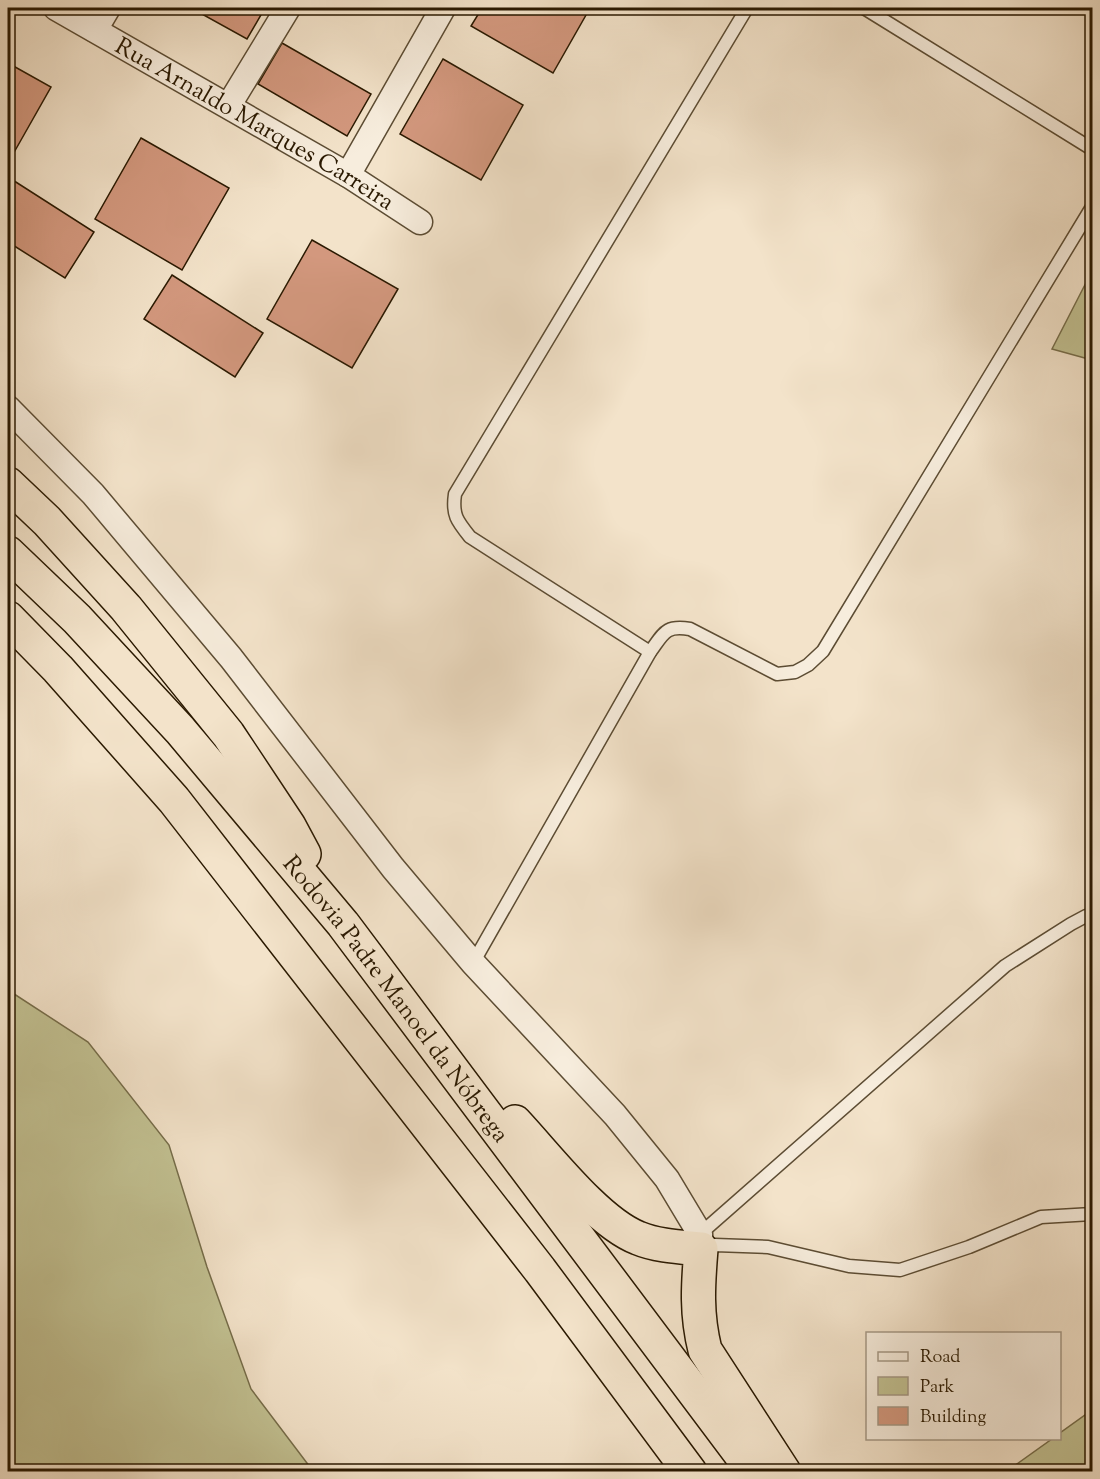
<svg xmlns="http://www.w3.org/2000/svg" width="1100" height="1479" viewBox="0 0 1100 1479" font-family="'Sorts Mill Goudy',serif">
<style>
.green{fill:#c2c192;stroke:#766d4a;stroke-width:1.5}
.building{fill:#d3987e;stroke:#2a1901;stroke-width:1.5}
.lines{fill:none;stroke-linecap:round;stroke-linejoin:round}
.service-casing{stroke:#5c4c33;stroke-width:15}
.minor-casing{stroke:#5c4c33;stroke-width:27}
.trunk-casing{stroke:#2a1901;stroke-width:36}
.service{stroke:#f7eddd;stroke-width:12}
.minor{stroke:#f7eddd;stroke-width:24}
.trunk{stroke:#f3e3ca;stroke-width:33}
.labels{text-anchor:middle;stroke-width:6;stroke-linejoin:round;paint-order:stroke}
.street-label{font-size:24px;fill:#2a1901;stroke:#f7eddd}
</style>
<rect width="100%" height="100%" fill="#f3e3ca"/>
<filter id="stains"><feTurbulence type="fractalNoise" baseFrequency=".00333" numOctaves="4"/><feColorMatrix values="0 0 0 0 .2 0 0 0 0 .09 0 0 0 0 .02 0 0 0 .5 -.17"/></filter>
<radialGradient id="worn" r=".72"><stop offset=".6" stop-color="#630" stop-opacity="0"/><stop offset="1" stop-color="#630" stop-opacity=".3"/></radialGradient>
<!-- green -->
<g class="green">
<polygon points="1092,271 1092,360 1052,349"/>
<polygon points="8,990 88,1042 169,1145 207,1267 251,1389 313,1471 8,1471"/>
<polygon points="1092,1410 1092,1471 1007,1471 1052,1439 1060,1438 1060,1433"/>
</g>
<!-- building -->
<g class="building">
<polygon points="191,8 265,8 247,39"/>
<polygon points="482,8 590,8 553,73 471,26"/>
<polygon points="282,43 371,94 347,136 258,84"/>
<polygon points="443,59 523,105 481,180 400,134"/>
<polygon points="8,63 51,87 8,163"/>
<polygon points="141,138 229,188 182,270 95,219"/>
<polygon points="8,177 94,232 65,278 8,242"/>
<polygon points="312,240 398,289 352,368 267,319"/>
<polygon points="172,275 263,333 235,377 144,319"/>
</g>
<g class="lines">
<!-- service casing -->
<g class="service-casing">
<g id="service">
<polyline points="864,8 1092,149"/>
<path d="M650,652l-180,-115c-13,-16 -18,-22 -15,-43l292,-486"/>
<path d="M473,963l177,-311c14,-19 15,-27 40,-23l87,45 18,-2 13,-7 15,-14 269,-444"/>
<polyline points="700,1234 1005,966 1071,924 1086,916 1092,916"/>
<polyline points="702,1249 715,1245 768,1247 849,1266 900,1270 969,1247 1041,1217 1092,1214"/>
</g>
</g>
<!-- minor casing -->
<g class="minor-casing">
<g id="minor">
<path id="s1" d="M56,8l292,167 72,47"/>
<polyline points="95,30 108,8"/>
<polyline points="229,105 288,8"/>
<polyline points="348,175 443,8"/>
<polyline points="8,408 93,494 231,658 393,868 473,963 615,1115 667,1179 700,1234 701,1249"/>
</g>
</g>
<!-- trunk casing -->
<g class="trunk-casing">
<g id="trunk">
<polyline points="8,484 47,521 126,608 228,734 289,826 304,854"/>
<path id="s2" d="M8,553l69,66 103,111 163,194 411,548"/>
<polyline points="8,618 58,669 174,800 540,1270 690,1472"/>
<path d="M515,1122c31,33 82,100 123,116 19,8 42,9 63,11 -3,36 -5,65 4,101l79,122"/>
</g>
</g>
<!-- service -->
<use href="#service" class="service"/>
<!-- minor -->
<use href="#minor" class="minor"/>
<!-- trunk -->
<use href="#trunk" class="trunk"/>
</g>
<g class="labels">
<!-- street labels -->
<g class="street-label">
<text dy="8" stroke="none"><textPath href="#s1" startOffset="230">Rua Arnaldo Marques Carreira</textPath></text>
<text dy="8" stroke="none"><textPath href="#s2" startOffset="592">Rodovia Padre Manoel da Nóbrega</textPath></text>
</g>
</g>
<!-- margin -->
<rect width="1100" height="1479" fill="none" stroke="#f3e3ca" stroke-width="30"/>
<rect x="9" y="9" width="1082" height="1461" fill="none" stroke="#2a1901" stroke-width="3"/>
<rect x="15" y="15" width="1070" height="1449" fill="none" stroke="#2a1901" stroke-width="1.5"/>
<!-- legend -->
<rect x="866" y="1332" width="195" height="108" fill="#f7eddd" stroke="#a59885" stroke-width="1.5"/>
<rect x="878" y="1352" width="30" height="9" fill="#f7eddd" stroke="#a59885" stroke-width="1.5"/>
<text x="920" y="1362" font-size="18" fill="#2a1901">Road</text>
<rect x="878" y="1377" width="30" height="18" fill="#c2c192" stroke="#a59885" stroke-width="1.5"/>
<text x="920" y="1392" font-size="18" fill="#2a1901">Park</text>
<rect x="878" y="1407" width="30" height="18" fill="#d3987e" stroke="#a59885" stroke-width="1.5"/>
<text x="920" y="1422" font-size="18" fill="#2a1901">Building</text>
<rect width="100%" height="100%" filter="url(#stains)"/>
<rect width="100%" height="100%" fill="url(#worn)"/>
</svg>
